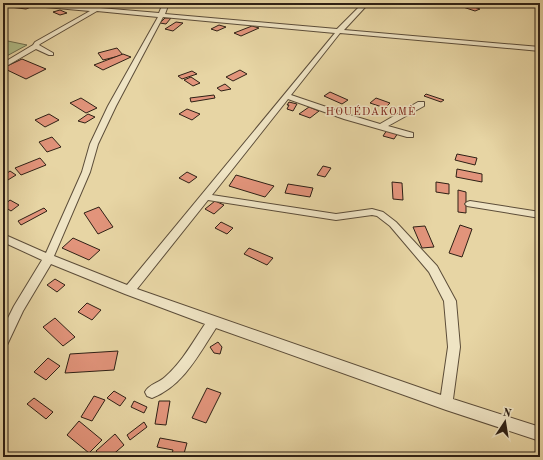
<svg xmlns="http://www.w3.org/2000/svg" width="543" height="460" viewBox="0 0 543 460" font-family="'Old Standard TT',serif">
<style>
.green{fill:#b1be89;stroke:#706f4f}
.building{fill:#e2947b;stroke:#2e2015}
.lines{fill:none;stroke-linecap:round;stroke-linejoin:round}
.street-casing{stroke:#5c4d39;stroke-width:2}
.street{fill:#efe4c4;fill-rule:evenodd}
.labels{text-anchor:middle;stroke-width:3;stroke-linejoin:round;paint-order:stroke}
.far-quarter-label{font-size:11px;letter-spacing:1px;fill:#7a1f14;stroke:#efe4c4}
</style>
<rect width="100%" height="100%" fill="#e7d5a4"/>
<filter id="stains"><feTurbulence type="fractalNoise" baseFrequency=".005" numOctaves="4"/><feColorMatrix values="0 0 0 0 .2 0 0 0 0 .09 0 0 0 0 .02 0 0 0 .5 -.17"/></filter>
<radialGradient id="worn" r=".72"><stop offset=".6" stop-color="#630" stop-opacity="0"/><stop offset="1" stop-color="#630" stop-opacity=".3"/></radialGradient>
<!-- green -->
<polygon class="green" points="3,40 27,45 3,58"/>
<!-- building -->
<g class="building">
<polygon points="15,5 31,7 26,9 10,7"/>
<polygon points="468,5 480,9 475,11 463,7"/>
<polygon points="60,10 67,13 60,15 53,12"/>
<polygon points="165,18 171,18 166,24 160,23"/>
<polygon points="176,22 183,23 173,31 165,29"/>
<polygon points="219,25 226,27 217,31 211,29"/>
<polygon points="252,26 259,28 241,36 234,33"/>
<polygon points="117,48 123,55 103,60 98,53"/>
<polygon points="123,54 131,57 103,70 94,65"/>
<polygon points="22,59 46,69 26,79 3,68"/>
<polygon points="240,70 247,74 233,81 226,77"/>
<polygon points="192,71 197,74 182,79 178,76"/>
<polygon points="191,77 200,83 193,86 184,80"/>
<polygon points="225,84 231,89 221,91 217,88"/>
<polygon points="330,92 348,100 342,104 324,96"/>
<polygon points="426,94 444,100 441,102 424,96"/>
<polygon points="214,95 215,98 191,102 190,98"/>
<polygon points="81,98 97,108 86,113 70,103"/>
<polygon points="376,98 390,103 385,108 370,103"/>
<polygon points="289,102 297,104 293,111 287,109 289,105 287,105"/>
<polygon points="309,107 319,111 310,118 299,114"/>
<polygon points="187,109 200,114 192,120 179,114"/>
<polygon points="49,114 59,120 45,127 35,120"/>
<polygon points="88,114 95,117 85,123 78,121"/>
<polygon points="387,130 398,133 394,139 383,136"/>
<polygon points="52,137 61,147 47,152 39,142"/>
<polygon points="457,154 477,158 475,165 455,160"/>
<polygon points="40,158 46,165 21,175 15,168"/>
<polygon points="323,166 331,168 325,177 317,175"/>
<polygon points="457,169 482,174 482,182 456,177"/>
<polygon points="10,171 16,175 3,183 3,176"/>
<polygon points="187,172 197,177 189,183 179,178"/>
<polygon points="236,175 274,186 265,197 229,186"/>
<polygon points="392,182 402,183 403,200 393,199"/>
<polygon points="436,182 449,184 449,194 436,192"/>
<polygon points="288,184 313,188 310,197 285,193"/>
<polygon points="458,190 466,192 466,213 458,212"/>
<polygon points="10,200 19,205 11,211 3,206"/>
<polygon points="215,201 224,205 214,214 205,209"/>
<polygon points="99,207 113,227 98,234 84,213"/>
<polygon points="44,208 47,211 21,225 18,221"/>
<polygon points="221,222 233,228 227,234 215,228"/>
<polygon points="460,225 472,229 462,257 449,253"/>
<polygon points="425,226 434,247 422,248 413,227"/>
<polygon points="73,238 100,250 89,260 62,248"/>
<polygon points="249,248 273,258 267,265 244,254"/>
<polygon points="55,279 65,285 57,292 47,285"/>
<polygon points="87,303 101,310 92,320 78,312"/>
<polygon points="55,318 75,337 63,346 43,327"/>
<polygon points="218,342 222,347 220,354 214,353 210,347"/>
<polygon points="118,351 114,370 65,373 70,354"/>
<polygon points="48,358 60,366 46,380 34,372"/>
<polygon points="207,388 221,393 206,423 192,418"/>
<polygon points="114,391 126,398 120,406 107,398"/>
<polygon points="94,396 105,400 92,421 81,417"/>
<polygon points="34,398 53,412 46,419 27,404"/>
<polygon points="134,401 147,407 144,413 131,407"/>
<polygon points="159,401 170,401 166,425 155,424"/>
<polygon points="79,421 102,440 89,453 67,435"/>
<polygon points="144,422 147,427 130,440 127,435"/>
<polygon points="115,434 124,445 110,457 101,457 96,451"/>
<polygon points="160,438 187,443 183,457 171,457 173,450 157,447"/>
</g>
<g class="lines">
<!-- street casing -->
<g class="street-casing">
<g id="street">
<path d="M20,3h21l118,10 4,-10h6l-4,11 172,15 26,-26h6l-25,27 196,17v4l-200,-18 -49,62 59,20 30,9 38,-22h6v4l-36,20 25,7v4h-6l-63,-18 -56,-20 -76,96 124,19 36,-5 11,3 13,10 41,44 19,35 4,46 -7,52 87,28v14l-94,-31 -230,-82c-17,26 -33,58 -64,70l-5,-2 -2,-4c4,-8 14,-9 20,-15 17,-15 28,-35 40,-53l-80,-30 -74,-30 -28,47 -16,34 -4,1v-18l11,-22 28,-46 -39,-18v-8l43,19 36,-81 8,-28 18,-38 50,-89 -61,-6 -57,33 -1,1 14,8v2h-4l-13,-6 -33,19v-5l30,-18 2,-3 55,-31 -67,-6zM163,17l172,16 -208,252 -73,-29 36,-84 8,-28 18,-38zM208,200l128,20 36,-5 5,1 13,10 39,46 15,29 4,46 -7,48 -304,-106z"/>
<polygon points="470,201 540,212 540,218 467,206 465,204 467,202"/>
</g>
</g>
<!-- street -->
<use href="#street" class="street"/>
</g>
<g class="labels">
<!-- far-quarter labels -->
<g class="far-quarter-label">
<text x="371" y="115">HOUÉDAKOMÈ</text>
</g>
</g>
<!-- margin -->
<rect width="543" height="460" fill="none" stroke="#e7d5a4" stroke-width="16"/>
<rect x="4" y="4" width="535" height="452" fill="none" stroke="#2e2015" stroke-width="2"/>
<rect x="8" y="8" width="527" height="444" fill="none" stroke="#2e2015"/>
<!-- north arrow -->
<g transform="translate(505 422) rotate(12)" stroke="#efe4c4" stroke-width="3" paint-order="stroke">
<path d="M0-3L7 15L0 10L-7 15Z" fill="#2e2015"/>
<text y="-6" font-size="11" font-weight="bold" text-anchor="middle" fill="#2e2015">N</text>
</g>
<rect width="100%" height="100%" filter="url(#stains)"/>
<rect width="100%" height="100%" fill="url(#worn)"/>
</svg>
